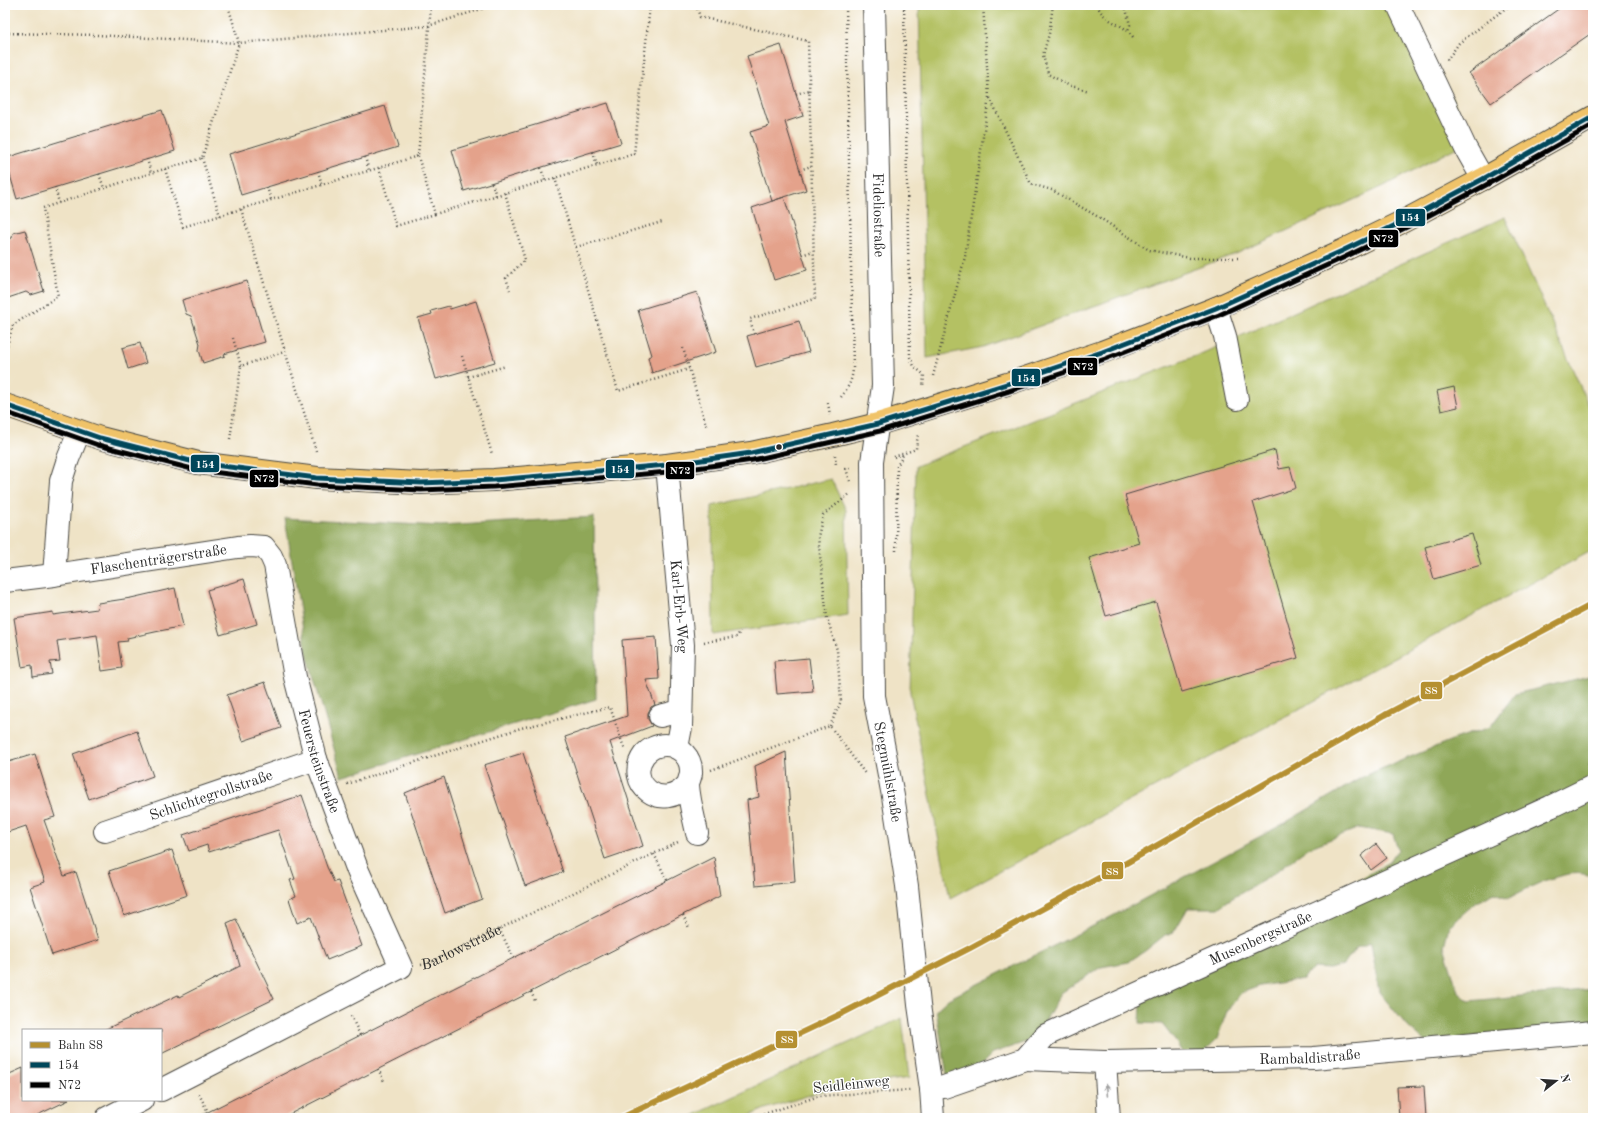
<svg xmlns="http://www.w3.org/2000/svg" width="1598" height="1123" viewBox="0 0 1598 1123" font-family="'Old Standard TT',serif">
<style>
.green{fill:#b4c163;stroke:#707647}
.forest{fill:#8fa759;stroke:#5d6942}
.building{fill:#e4a28b}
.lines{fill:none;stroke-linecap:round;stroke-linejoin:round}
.minor-casing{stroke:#484742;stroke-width:24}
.major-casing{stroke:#484742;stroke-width:24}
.path{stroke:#484742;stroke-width:2.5;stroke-dasharray:1 3;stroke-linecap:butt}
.minor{stroke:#fff;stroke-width:22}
.major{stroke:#f0c369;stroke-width:22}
.bus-1-casing{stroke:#fff;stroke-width:8}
.bus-2-casing{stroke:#fff;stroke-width:8}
.bus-1{stroke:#00465a;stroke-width:5}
.bus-2{stroke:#000;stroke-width:5}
.rail-1-casing{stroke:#fff;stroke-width:9}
.rail-1{stroke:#b59031;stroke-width:6}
.oneway{stroke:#a0a0a0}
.bus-dot{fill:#2b2b2b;stroke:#fff;stroke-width:1.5}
.labels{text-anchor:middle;stroke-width:3;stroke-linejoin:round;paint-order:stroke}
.street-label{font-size:15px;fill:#2b2b2b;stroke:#fff}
.line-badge{stroke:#fff;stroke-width:1.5}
.badge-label{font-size:11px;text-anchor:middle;font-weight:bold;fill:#fff}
</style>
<rect width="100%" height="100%" fill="#fff"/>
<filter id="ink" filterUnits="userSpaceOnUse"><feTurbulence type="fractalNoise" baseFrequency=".025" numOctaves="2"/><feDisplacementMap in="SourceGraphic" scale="8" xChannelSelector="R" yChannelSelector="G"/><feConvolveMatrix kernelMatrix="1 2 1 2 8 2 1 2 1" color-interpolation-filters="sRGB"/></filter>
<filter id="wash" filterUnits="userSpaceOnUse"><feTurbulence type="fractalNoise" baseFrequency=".012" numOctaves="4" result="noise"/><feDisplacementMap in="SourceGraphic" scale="16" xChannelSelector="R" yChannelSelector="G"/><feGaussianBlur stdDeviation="0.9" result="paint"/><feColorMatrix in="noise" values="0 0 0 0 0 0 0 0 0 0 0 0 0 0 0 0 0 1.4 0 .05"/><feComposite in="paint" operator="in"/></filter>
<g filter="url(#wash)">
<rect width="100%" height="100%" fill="#efe3c6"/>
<!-- green -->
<g class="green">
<polygon points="919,5 1413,5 1412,17 1472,139 1384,186 1238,253 983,347 927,358"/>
<polygon points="1505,217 1593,415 1593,550 950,898 910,692 916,466 1203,353"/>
<polygon points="831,479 846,510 848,615 713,635 712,506"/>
<polygon points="902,1018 909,1078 826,1090 765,1109 744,1118 688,1118"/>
</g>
<!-- forest -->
<g class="forest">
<polygon points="594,517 596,699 342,777 307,654 285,518 441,526"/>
<path d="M1593,675v202c-23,-12 -63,10 -84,21l-15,-5 -20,11 -25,22 -5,20 14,46 11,9 124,-12v39l-168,14 -18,-16 -28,-34 -8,-49 -15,5 -13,17 -14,4 -15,-1 -11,11 -43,7 -19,7 -14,18 -10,28 -18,18 -16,-3 -7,-12 -14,-18 -22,-1 1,-20 249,-141 8,-12 -5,-16 -34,-6 -51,20 -42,31 -37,21 -10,8h-31l-14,24 -9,3 -20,16 -17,11 -27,5 -40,26 -26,46 -42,14 -18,18 -28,4 -11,-65 12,-11 157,-79 178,-96 83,-49 86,-35 38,-13 25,-33z"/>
</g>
<g id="blocks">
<!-- building -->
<g class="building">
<polygon points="1564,5 1593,5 1593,32 1491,103 1469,73"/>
<polygon points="781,45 803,116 785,122 806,190 772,201 750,132 769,126 747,56"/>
<polygon points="608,103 621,143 464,191 452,150"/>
<polygon points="385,106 398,147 241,195 229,154"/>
<polygon points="162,110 175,151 17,199 5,158"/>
<polygon points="784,197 807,270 774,280 752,208"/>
<polygon points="25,230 44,291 31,295 26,292 5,299 5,240 12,238 13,233"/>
<polygon points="247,281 265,342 224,354 225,356 203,363 199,350 200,344 191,316 186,314 182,300"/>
<polygon points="697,292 716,352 652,373 648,357 652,355 638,310"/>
<polygon points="476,301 495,362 436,379 418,318 432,314 431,311 449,306 450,309"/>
<polygon points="799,321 809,352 756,367 747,336"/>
<polygon points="140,343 146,363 128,369 122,348"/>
<polygon points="1454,387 1458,407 1441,411 1437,391"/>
<polygon points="1275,450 1279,469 1290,467 1296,488 1253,502 1298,658 1182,692 1156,602 1106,616 1089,558 1139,543 1125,495"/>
<polygon points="1472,534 1481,565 1434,579 1425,547"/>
<polygon points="244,579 257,624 220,635 207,590"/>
<polygon points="175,588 183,626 127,638 128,641 118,642 122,668 102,671 97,635 57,641 60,661 50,662 52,674 33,677 32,665 22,667 14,618 53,612 53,615 97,609 98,603 131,598"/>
<polygon points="656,637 659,679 646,680 655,705 651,707 648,713 648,719 652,726 610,742 643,846 605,859 565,737 627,716 622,640"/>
<polygon points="809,658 813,691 777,694 774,661"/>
<polygon points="265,682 281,728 243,741 227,695"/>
<polygon points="137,731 153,776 89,799 73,754"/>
<polygon points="786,752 795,882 755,886 747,800 759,797 755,766"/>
<polygon points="523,753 563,872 525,886 484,765"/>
<polygon points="35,754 55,817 44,820 64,876 76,872 98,940 52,955 30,887 45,882 26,826 5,833 5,763"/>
<polygon points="444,777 482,899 445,913 405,793"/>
<polygon points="302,795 327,867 334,882 338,881 362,946 327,960 311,917 297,923 289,899 296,896 290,880 295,879 278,830 209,852 207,845 189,851 183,835"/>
<polygon points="1376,844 1387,858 1371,870 1361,856"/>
<polygon points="172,850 187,895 124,916 109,871"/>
<polygon points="714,857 720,896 282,1118 196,1118"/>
<polygon points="236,919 274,999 161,1054 161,1030 104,1030 178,995 179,997 240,966 227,923"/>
<polygon points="23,1068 23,1100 69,1100 31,1118 5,1118 5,1076"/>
<polygon points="1424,1086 1426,1118 1399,1118 1397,1087"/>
</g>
</g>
</g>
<g filter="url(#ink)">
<use href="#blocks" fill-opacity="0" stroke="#484742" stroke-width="1"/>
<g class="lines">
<!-- minor casing -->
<g class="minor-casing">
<g id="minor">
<path id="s2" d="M874,5l9,381 -11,76 2,234 19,100 14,90 12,119 12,84 2,29"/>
<polyline points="1398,5 1466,149 1483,179"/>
<polyline points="1216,308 1225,336 1237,399"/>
<path id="s3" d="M667,465l16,180 -2,82 -4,21"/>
<polyline points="54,575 61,481 68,459 79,432"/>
<path id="s4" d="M5,581l49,-6 184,-28 12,-1 14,1 7,9 4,9 20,112 21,82 42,112 43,96 -240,123"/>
<polyline points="660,716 681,711"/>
<path d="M688,784c-26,31 -64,-2 -44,-29 5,-6 13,-10 21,-10 15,0 27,13 26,28 0,4 -3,8 -3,12 1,16 6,33 9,48"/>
<path id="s5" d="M105,831l211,-72"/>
<path id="s6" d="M1025,1059l80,3 209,-4 279,-26"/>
<polyline points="1105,1062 1109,1118"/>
<path id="s7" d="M931,1089l13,-2 81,-28 21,-24 504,-228 43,-21"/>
<polyline points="107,1118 142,1100"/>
</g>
</g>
<!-- major casing -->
<g class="major-casing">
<polyline id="major" points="5,405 100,438 198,463 317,478 421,483 494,480 667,465 751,453 833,435 878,424 1007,384 1102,352 1216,308 1342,251 1404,221 1483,179 1593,117"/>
</g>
<!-- path -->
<g class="path">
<polyline points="696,5 700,17 808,41 815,299 750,319 754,334"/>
<polyline points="904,5 910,357 914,366 924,375 923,387"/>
<polyline points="1053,5 1049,34 1043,55 1048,74 1068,85 1089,91"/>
<path d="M1097,5c9,20 25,16 36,32"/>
<polyline points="1125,5 1130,25 1128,30"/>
<polyline points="5,28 7,33"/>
<polyline points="5,33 97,35 239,43 428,26 494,5"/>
<polyline points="1447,60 1459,43 1510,5"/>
<polyline points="796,94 810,90"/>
<polyline points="990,98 1031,184 1052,190 1100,218 1149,250 1190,258 1240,258"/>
<polyline points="593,152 597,165"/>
<polyline points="418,156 435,214 634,154 650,5"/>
<polyline points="365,157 369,171"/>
<polyline points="202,158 220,216"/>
<polyline points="147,159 151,173"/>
<polyline points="379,168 396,226 435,214"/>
<polyline points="541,168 545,181"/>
<polyline points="165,169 183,227 241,209"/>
<polyline points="800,170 811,166"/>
<polyline points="318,171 322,185"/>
<polyline points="99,174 104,188"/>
<polyline points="555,178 618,391 689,369"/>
<polyline points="492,183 496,196"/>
<polyline points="55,187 59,203"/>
<polyline points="267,187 271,200"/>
<polyline points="505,193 525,260 506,278 510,290"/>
<polyline points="576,247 662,222"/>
<polyline points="802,255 813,251"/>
<polyline points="233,338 241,366"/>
<polyline points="683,348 707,428"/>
<polyline points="5,353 13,325 58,296 43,208 151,173 202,158 239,43 228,5"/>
<polyline points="462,356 492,454"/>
<polyline points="933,376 965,257 989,97 983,5"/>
<polyline points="468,377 506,366"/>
<path d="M841,397c7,-9 11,-16 12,-28l-7,-364"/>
<polyline points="828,403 830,415"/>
<polyline points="230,439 241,366 284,352"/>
<polyline points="316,451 241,209 418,156 431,5"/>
<polyline points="835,455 836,465"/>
<polyline points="894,457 916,449 918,434"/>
<polyline points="850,481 846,469 850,468"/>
<polyline points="896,551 897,466 903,455"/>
<polyline points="704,642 737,637 740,631"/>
<polyline points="830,726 841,701 837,650 827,618 818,537 823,515 851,493"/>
<polyline points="1588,765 1593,760"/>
<polyline points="711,770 830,726 866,775"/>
<polyline points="347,784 521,728 610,707 624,748"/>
<polyline points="654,854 667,880"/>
<polyline points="683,915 689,928"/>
<polyline points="499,929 514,958"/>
<path id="s1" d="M421,965l6,-1 251,-122"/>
<polyline points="531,992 536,1003"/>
<polyline points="351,1016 360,1035"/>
<polyline points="378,1069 385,1083"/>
<polyline points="199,1094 208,1112"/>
<polyline points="752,1118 819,1096 910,1090"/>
</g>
<!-- minor -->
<use href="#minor" class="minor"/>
<!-- major -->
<use href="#major" class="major"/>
<!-- bus-1 casing -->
<g class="bus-1-casing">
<polyline id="bus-1" points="5,405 100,438 198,463 317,478 421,483 494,480 667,465 751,453 878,424 1007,384 1102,352 1216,308 1342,251 1404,221 1483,179 1593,117"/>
</g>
<!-- bus-2 casing -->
<g class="bus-2-casing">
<polyline id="bus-2" points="5,412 98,445 196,470 317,485 421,490 494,487 668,472 753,460 880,431 1009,391 1105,359 1219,315 1345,257 1407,227 1486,185 1593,125"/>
</g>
<!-- bus-1 -->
<use href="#bus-1" class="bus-1"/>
<!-- bus-2 -->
<use href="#bus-2" class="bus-2"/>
<!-- rail-1 casing -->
<g class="rail-1-casing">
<polyline id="rail-1" points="621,1118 843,1013 970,948 1121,866 1385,715 1593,604"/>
</g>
<!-- rail-1 -->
<use href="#rail-1" class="rail-1"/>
</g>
<!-- one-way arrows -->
<defs><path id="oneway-shaft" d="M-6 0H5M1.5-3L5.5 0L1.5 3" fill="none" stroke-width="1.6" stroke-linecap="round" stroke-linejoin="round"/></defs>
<use class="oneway" href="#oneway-shaft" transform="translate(1107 1090) rotate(-94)"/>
</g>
<!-- markers -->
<circle class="bus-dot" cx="779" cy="447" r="3.5"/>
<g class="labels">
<!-- street labels -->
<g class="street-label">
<text dy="5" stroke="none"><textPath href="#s2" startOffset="210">Fideliostraße</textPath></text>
<text dy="5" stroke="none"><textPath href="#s4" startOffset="155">Flaschenträgerstraße</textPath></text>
<text dy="5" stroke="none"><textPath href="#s3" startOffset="142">Karl-Erb-Weg</textPath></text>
<text dy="5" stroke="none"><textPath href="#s4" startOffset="484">Feuersteinstraße</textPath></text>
<text dy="5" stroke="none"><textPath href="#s2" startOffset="769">Stegmühlstraße</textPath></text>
<text dy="5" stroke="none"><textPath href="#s5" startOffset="112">Schlichtegrollstraße</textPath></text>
<text dy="5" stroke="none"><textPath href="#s7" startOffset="366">Musenbergstraße</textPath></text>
<text dy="5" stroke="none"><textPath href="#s1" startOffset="44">Barlowstraße</textPath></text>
<text dy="5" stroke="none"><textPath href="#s6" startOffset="285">Rambaldistraße</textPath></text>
<text transform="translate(851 1084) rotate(-6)" y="5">Seidleinweg</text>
</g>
</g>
<g class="line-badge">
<rect x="1395" y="208" width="31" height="19" rx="4" fill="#00465a"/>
<rect x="1368" y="229" width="31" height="19" rx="4" fill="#000"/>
<rect x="1067" y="357" width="31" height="19" rx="4" fill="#000"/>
<rect x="1011" y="368" width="30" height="19" rx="4" fill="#00465a"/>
<rect x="190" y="454" width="30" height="19" rx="4" fill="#00465a"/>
<rect x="605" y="459" width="30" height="20" rx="4" fill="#00465a"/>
<rect x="665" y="461" width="30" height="19" rx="4" fill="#000"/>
<rect x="249" y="469" width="30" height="19" rx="4" fill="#000"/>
<rect x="1420" y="681" width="23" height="19" rx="4" fill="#b59031"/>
<rect x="1101" y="861" width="23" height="19" rx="4" fill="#b59031"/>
<rect x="775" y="1030" width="23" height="19" rx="4" fill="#b59031"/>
</g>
<g class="badge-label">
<text x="1410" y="221">154</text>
<text x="1383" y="242">N72</text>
<text x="1083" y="370">N72</text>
<text x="1026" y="382">154</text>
<text x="205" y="468">154</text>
<text x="620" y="473">154</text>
<text x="680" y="474">N72</text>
<text x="264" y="482">N72</text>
<text x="1431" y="694">S8</text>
<text x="1112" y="875">S8</text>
<text x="787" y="1043">S8</text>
</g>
<!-- margin -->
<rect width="1598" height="1123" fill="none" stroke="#fff" stroke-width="20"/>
<!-- legend -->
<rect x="22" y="1029" width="140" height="72" fill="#ffffff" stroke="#aaaaaa"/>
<rect x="30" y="1042" width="20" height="6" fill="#b59031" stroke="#aaaaaa"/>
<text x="58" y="1049" font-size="12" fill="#2b2b2b">Bahn S8</text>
<rect x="30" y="1062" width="20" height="6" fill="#00465a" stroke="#aaaaaa"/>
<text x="58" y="1069" font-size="12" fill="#2b2b2b">154</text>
<rect x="30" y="1082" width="20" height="6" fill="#000000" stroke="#aaaaaa"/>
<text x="58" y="1089" font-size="12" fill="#2b2b2b">N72</text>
<!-- north arrow -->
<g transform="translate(1556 1081) rotate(73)" stroke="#ffffff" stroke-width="3" paint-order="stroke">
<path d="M0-3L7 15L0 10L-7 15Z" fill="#2b2b2b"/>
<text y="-6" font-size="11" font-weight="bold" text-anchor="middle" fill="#2b2b2b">N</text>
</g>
</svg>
